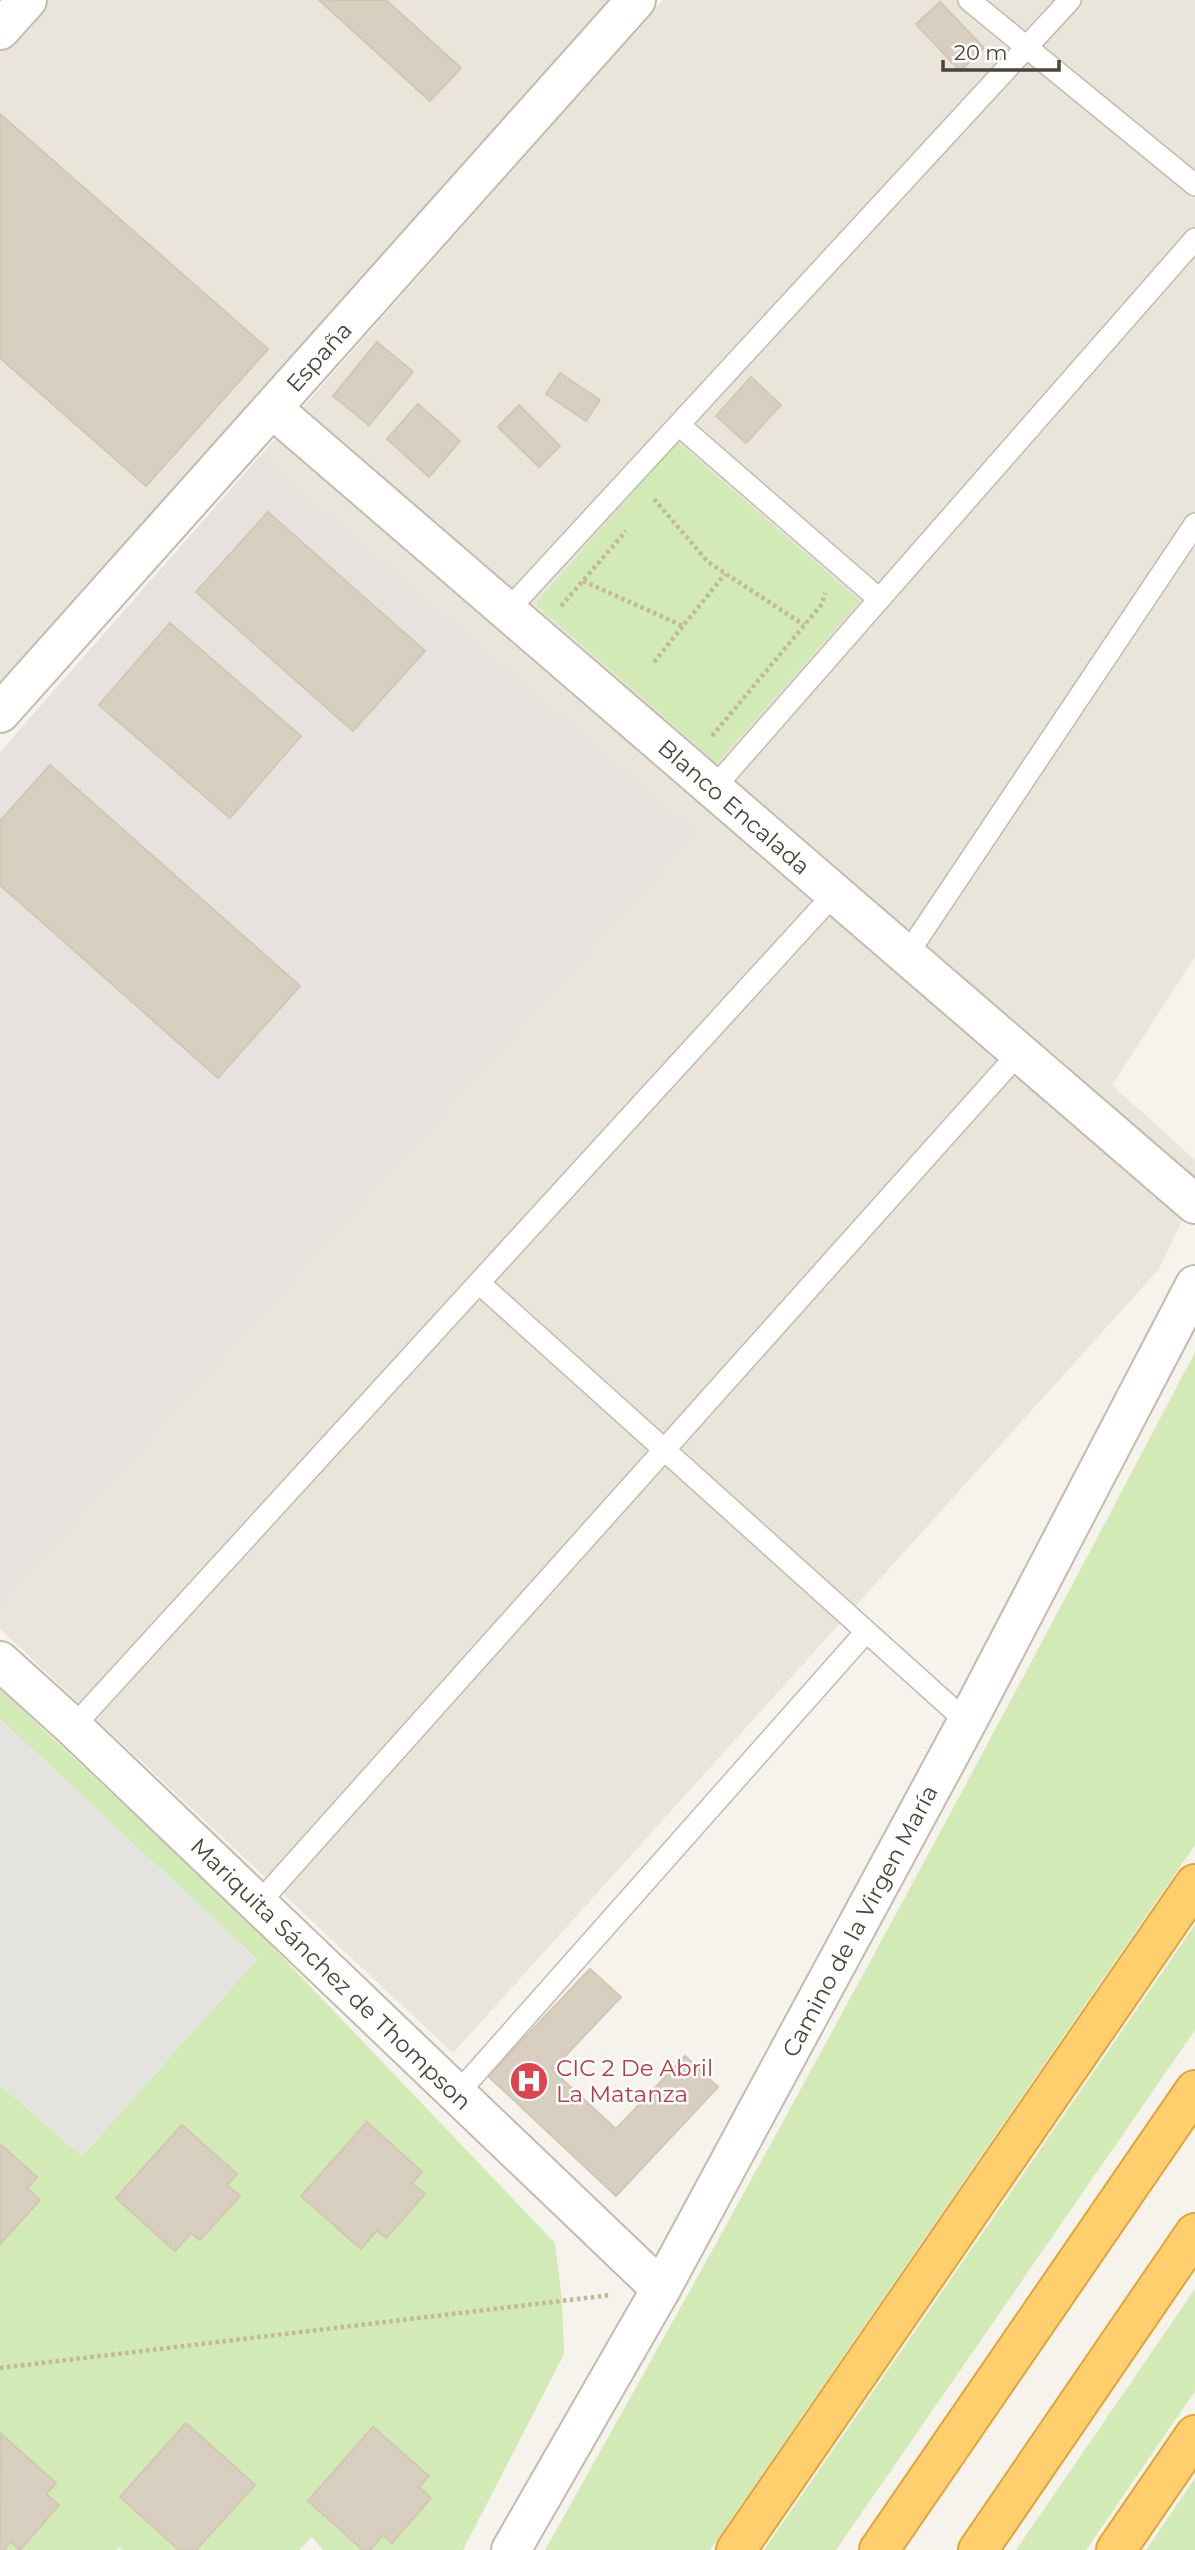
<svg xmlns="http://www.w3.org/2000/svg" width="1195" height="2550" viewBox="0 0 1195 2550" font-family="Montserrat,sans-serif">
<style>
.residential{fill:#eae5da}
.industrial{fill:#e6e2dd}
.green{fill:#d2eab5;fill-rule:evenodd}
.parking{fill:#e5e3e0}
.building{fill:#d8cfc1;stroke:#d3c7b4;stroke-width:2}
.lines{fill:none;stroke-linecap:round;stroke-linejoin:round}
.service-casing{stroke:#c2bbae;stroke-width:24}
.minor-casing{stroke:#c2bbae;stroke-width:42}
.tertiary-casing{stroke:#c2bbae;stroke-width:42}
.motorway-casing{stroke:#e0a43c;stroke-width:42}
.path{stroke:#c4b79f;stroke-width:4.5;stroke-dasharray:3.5 3.5;stroke-linecap:butt}
.service{stroke:#fff;stroke-width:21}
.minor{stroke:#fff;stroke-width:38}
.tertiary{stroke:#fff;stroke-width:38}
.motorway{stroke:#ffcf6e;stroke-width:38}
.labels{text-anchor:middle;stroke-width:5;stroke-linejoin:round;paint-order:stroke}
.street-label{font-size:23px;fill:#4b4439;stroke:#fff}
.health-label{font-size:23px;fill:#be3a42;stroke:#fff;text-anchor:start}
</style>
<rect width="100%" height="100%" fill="#f6f3ec"/>
<!-- residential -->
<g class="residential">
<polygon points="0,0 622,0 0,692"/>
<polygon points="663,0 1195,0 1195,957 1112,1085 1195,1160 1195,1194 1159,1269 453,2053 0,1629 0,1605 694,833 260,456"/>
</g>
<!-- industrial -->
<polygon class="industrial" points="260,456 695,833 0,1605 0,752"/>
<!-- green -->
<g class="green">
<polygon points="677,442 860,601 717,763 535,604"/>
<path d="M1195,1352v493l-485,705h-165c223,-396 439,-795 650,-1198z"/>
<path d="M0,1689l245,229 310,325 7,57 2,54 -101,196h-93l13,-15 9,7 39,-44 -12,-11 10,-11 -55,-49 -66,73 55,50h-40l-11,-13 -13,13h-103l59,-65 -68,-62 -67,74 59,53h-57l-3,-3 -3,3h-112l7,-8 9,7 39,-44 -13,-11 10,-11 -56,-48v-191l27,-56 10,-11 -37,-33v-59l82,71 175,-197 -257,-240zM367,2123l55,48 -10,12 13,11 -39,44 -9,-8 -16,18zM182,2125l55,49 -10,11 12,11 -39,44 -9,-7 -16,18 -59,-53z"/>
<polygon points="1195,1925 1195,2030 836,2550 764,2550"/>
<polygon points="1195,2289 1195,2391 1086,2550 1016,2550"/>
<polygon points="1195,2478 1195,2550 1146,2550"/>
</g>
<!-- parking -->
<polygon class="parking" points="0,1719 257,1959 82,2156 0,2085"/>
<!-- building -->
<g class="building">
<polygon points="319,0 386,0 461,68 430,101"/>
<polygon points="940,2 984,48 960,71 916,24"/>
<polygon points="0,114 268,349 146,486 0,358"/>
<polygon points="377,342 413,372 369,425 333,396"/>
<polygon points="560,373 600,400 586,421 546,394"/>
<polygon points="751,377 781,405 746,443 716,416"/>
<polygon points="418,404 460,441 429,477 387,439"/>
<polygon points="519,405 560,446 539,467 498,427"/>
<polygon points="268,512 425,651 353,731 196,592"/>
<polygon points="170,623 301,736 230,818 99,705"/>
<polygon points="50,765 300,986 218,1078 0,885 0,821"/>
<polygon points="590,1969 621,1997 552,2070 616,2129 685,2056 718,2087 616,2196 488,2076"/>
<polygon points="367,2122 422,2172 412,2183 425,2194 386,2238 377,2230 361,2249 301,2196"/>
<polygon points="182,2125 237,2174 227,2185 240,2196 200,2240 191,2233 175,2251 116,2198"/>
<polygon points="0,2144 37,2177 27,2188 40,2200 0,2244"/>
<polygon points="186,2423 255,2485 196,2550 179,2550 120,2497"/>
<polygon points="373,2427 429,2476 419,2487 431,2498 392,2543 383,2535 370,2550 363,2550 308,2501"/>
<polygon points="1,2434 56,2483 46,2494 59,2505 20,2550 11,2542 4,2550 0,2550"/>
</g>
<g class="lines">
<!-- service casing -->
<g class="service-casing">
<g id="service">
<polyline points="969,0 1195,185"/>
<polyline points="679,425 879,599"/>
<polyline points="507,611 1070,0"/>
<polyline points="713,789 1195,239"/>
<polyline points="906,956 1195,524"/>
<polyline points="479,1283 967,1722"/>
<polyline points="73,1727 834,894"/>
<polyline points="258,1904 1019,1053"/>
<polyline points="457,2094 865,1633"/>
</g>
</g>
<!-- minor casing -->
<g class="minor-casing">
<g id="minor">
<polyline points="0,30 27,0"/>
<polyline points="273,409 1195,1204"/>
<polyline points="0,713 636,0"/>
<polyline points="0,1661 73,1727 661,2289"/>
</g>
</g>
<!-- tertiary casing -->
<g class="tertiary-casing">
<polyline id="tertiary" points="511,2550 661,2289 967,1722 1195,1285"/>
</g>
<!-- motorway casing -->
<g class="motorway-casing">
<g id="motorway">
<polyline points="736,2550 1195,1884"/>
<polyline points="879,2550 1195,2090"/>
<polyline points="978,2550 1195,2233"/>
<polyline points="1116,2550 1195,2435"/>
</g>
</g>
<!-- path -->
<g class="path">
<polyline points="654,499 708,562 804,625"/>
<polyline points="583,581 683,626 725,574"/>
<polyline points="561,606 626,531"/>
<polyline points="654,662 683,626"/>
<polyline points="712,736 822,604 825,593"/>
<polyline points="0,2368 611,2295"/>
</g>
<!-- service -->
<use href="#service" class="service"/>
<!-- minor -->
<use href="#minor" class="minor"/>
<!-- tertiary -->
<use href="#tertiary" class="tertiary"/>
<!-- motorway -->
<use href="#motorway" class="motorway"/>
</g>
<!-- icons -->
<defs>
<g id="hospital-disc" transform="scale(2.0125)"><circle r="9.5" fill="#e0444e" stroke="#fff"/><path d="M-5-5h3v3.5h4V-5h3V5h-3V1.5h-4V5h-3Z" fill="#fff"/></g>
</defs>
<g fill-rule="evenodd">
<use href="#hospital-disc" x="529" y="2081"/>
</g>
<g class="labels">
<!-- street labels -->
<g class="street-label">
<text transform="translate(319 357) rotate(-48)" y="8">España</text>
<text transform="translate(734 807) rotate(41)" y="8">Blanco Encalada</text>
<text transform="translate(860 1921) rotate(-62)" y="8">Camino de la Virgen María</text>
<text transform="translate(331 1974) rotate(44)" y="8">Mariquita Sánchez de Thompson</text>
</g>
<!-- health labels -->
<g class="health-label">
<text x="556" y="2076">CIC 2 De Abril<tspan x="556" dy="26">La Matanza</tspan></text>
</g>
</g>
<!-- scale -->
<path d="M943 60v10h116v-10" fill="none" stroke="#4b4439" stroke-width="3.5"/>
<text x="954" y="60" font-size="21" fill="#4b4439" stroke="#ffffff" stroke-width="5" paint-order="stroke">20 m</text>
</svg>
